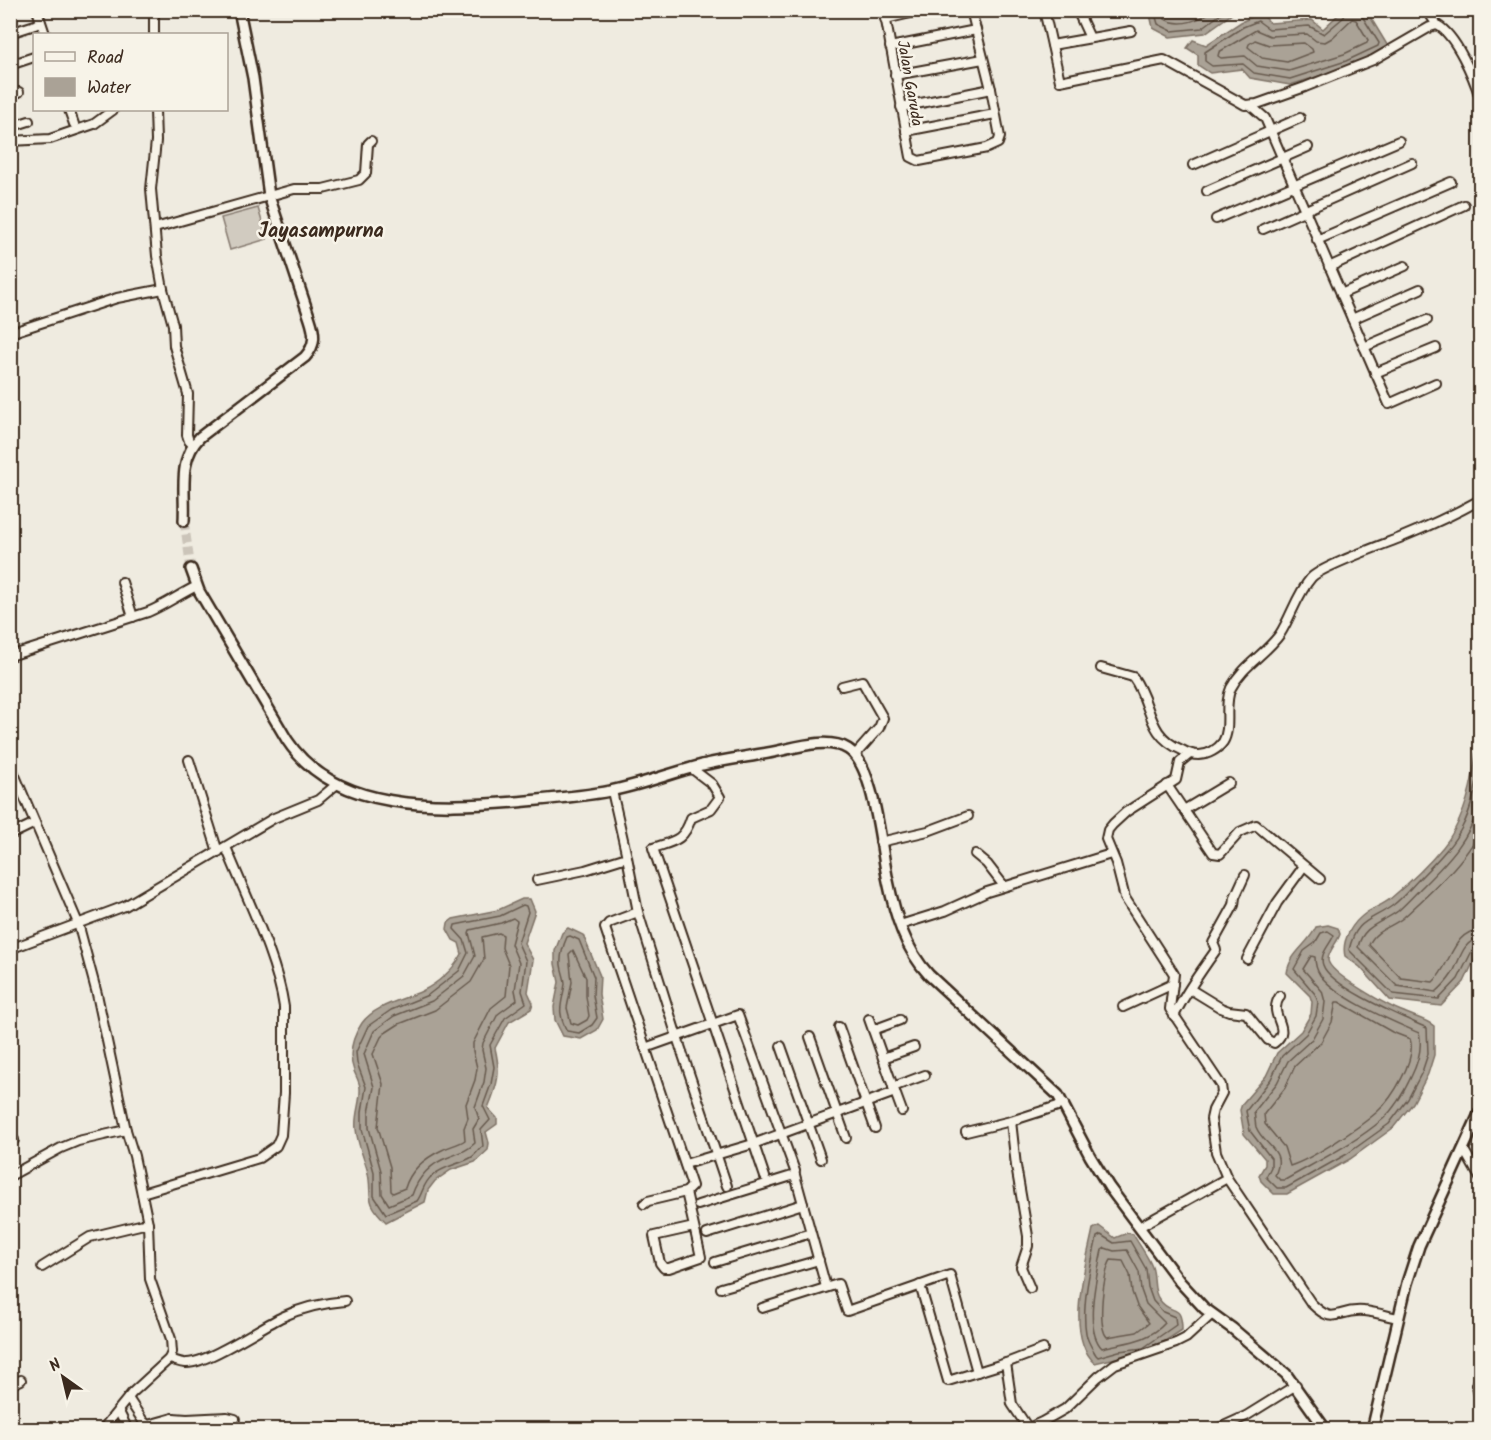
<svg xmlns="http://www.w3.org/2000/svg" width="1491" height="1440" font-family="Kalam,sans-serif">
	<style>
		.green { fill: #d1cbc0; stroke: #867a6f; stroke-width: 1.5 }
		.water { fill: #aaa296; stroke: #7e7266; stroke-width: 1.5 }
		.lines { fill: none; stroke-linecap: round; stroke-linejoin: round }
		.shore { stroke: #675a4e; stroke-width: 1.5 }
		.tertiary-tunnel { stroke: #cbc4b9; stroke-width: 9; stroke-dasharray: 9 4.5; stroke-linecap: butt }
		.minor-casing { stroke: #3b2a1e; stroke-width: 12 }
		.tertiary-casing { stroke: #3b2a1e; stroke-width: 14 }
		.minor { stroke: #f7f3e8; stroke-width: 8 }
		.tertiary { stroke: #f7f3e8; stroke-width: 9 }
		.labels { text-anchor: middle; stroke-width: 5; stroke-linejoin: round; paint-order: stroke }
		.street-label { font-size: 16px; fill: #3b2a1e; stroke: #f7f3e8 }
		.quarter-label { font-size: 20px; font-weight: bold; fill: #3b2a1e; stroke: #f7f3e8 }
	</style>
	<rect width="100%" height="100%" fill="#efebe0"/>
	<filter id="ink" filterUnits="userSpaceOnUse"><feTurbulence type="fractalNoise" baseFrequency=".0167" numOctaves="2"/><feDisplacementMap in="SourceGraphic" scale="12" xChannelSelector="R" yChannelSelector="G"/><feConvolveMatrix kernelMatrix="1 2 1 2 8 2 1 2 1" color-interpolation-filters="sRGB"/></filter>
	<g filter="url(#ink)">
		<!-- green -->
		<path class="green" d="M258,208l9,31 -37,11 -9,-32z"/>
		<!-- water -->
		<g class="water">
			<path d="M1366,10l23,38 -41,19 -58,18 -40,-7 -8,-9 -32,4 -12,-8v-10l-11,-7 6,-8 13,5 35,-23 20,-9 9,10 42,-3 11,9 17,-16 -1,-2z"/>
			<path d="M1146,11h90l-31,22 -35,4 -17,-9 -3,-14z"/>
			<path d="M1480,730v218l-16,34 -23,24 -51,-6 -30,-33 -15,-11c-4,-16 8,-34 21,-43 8,-6 17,-8 24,-14 18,-15 38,-34 53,-52 20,-25 28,-55 32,-86 2,-12 0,-20 5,-31z"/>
			<path d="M522,899h8l5,12 -11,32 9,17 -5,32 5,11 -2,6 -22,13 -14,26c6,25 3,36 -7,60l9,10v6l-11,8 3,11 -1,7 -13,12 -24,8 -16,11 -7,9 -3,12 -39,20c-24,-23 -12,-27 -19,-53 -4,-13 -10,-27 -11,-40 -2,-14 5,-27 4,-41 0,-5 -4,-12 -6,-17 -6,-16 -2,-33 8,-48 13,-18 41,-23 60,-32 15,-7 32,-22 40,-37l-3,-11 -6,-3 -6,-11 1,-6 5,-4 45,-9z"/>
			<path d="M1328,925l10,3 2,6c-2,8 -12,17 -12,26 1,14 62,47 76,52 10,5 22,7 30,14v29l-6,19 -15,29 -20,25 -43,31 -63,35h-13l-13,-13 -2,-6 6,-10v-6l-21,-25 -4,-24 2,-6 24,-28 11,-23 24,-22 10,-17 1,-12 -2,-6 -23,-23c3,-21 21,-28 29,-46z"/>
			<path d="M568,928l15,7 17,41 -1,18 4,25 -6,11 -16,9 -18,-3 -8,-16 -1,-13 5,-25 -4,-18v-13l7,-18z"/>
			<path d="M1099,1226l16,12 12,-5 6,1c6,11 15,22 19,33 4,11 0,23 7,32 12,18 23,2 23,31l-37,24 -25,3 -25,6c-31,-27 -9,-99 -2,-134z"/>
		</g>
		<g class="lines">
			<!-- shore -->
			<g class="shore">
				<path d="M1154,10l4,14 14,7 30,-3 24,-18"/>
				<path d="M1163,10l2,9c16,9 35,1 48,-9"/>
				<path d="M1346,10l-2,7 -20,17 -15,-8 -40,3 -11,-8 -15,6 -38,25v9l7,5 31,-2 11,9 36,6 56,-18 32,-15 1,-3 -17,-27 -1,-6"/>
				<path d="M1352,19l4,1 12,20 -1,3 -23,11 -55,17 -32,-5 -12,-10 -24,2 -3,-2 1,-4 37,-22 14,6 37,-2 9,7 9,1 7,-4z"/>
				<path d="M1255,40l14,5 35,-2 8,6 1,3 -26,10 -25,-4 -14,-11 1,-3z"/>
				<path d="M1480,766c-10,56 -18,70 -58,110 -10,10 -19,22 -30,30 -21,15 -36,13 -43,44l44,44 46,5 19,-20 15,-30 7,-3"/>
				<path d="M1480,805c-12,35 -30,54 -56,80 -8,8 -17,18 -26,26 -16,12 -35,14 -40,36l39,39 39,6c6,-5 12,-12 16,-18 8,-13 10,-34 28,-35"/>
				<path d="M1480,830c-12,29 -52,65 -76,87 -11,10 -29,12 -35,28l32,33 32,4c18,-16 19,-51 47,-52"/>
				<path d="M523,905l3,1 2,6 -10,31 8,18 -4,30 4,12 -21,15 -15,27 4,22 -3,17 -8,22 7,14 -9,10 2,16c-4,3 -7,8 -11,11 -13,8 -27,8 -40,19 -9,7 -9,17 -15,25l-31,13 -12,-18v-24l-12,-43v-17l4,-25 -9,-24 -1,-11 12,-26 23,-16 37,-15 31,-24 9,-18 -4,-13 -10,-11 1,-4 45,-9z"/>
				<path d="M513,918l4,3 -6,23 8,19 -4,27 2,10 -19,14 -15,29 -1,7 4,18 -2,14 -9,25 4,12 -6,10 2,14c-8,8 -16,10 -26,14 -18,6 -31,20 -37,38l-23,10 -7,-11 -1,-23 -12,-43v-15l5,-26 -10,-33 10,-23 20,-15 38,-15 32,-25 11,-20 -6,-23 1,-3 31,-7z"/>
				<path d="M1328,931l6,4c-4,10 -15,19 -11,30 7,22 82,53 104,63l1,26 -6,18 -14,27 -19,25 -42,30 -61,34h-9l-11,-11 5,-10v-9l-21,-27 -4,-20 25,-32 11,-23 24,-22 10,-18 2,-14 -3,-8 -21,-25 10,-18 11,-8 6,-10z"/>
				<path d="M499,933l4,2 -1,13 7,17 -3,31 -15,12 -18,35v8l4,17 -2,12 -9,24 2,14 -4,10 1,12c-7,5 -16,6 -23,10 -17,8 -32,21 -37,38l-12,5 -2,-2 -1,-24 -12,-40 5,-43 -10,-30 8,-17 4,-4 14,-9 36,-14 36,-28 13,-23 -2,-22z"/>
				<path d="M570,936l9,4 15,37 -1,18 4,23 -5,7 -13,8 -12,-2c-11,-20 -5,-27 -2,-47 0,-6 -3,-12 -4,-19 -1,-10 2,-19 6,-28z"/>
				<path d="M573,950l13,28v18l3,20 -2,4 -9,5 -7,-2 -4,-15 5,-26 -3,-28z"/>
				<path d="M1311,956l4,1c0,7 1,12 5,18 18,24 72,46 99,58 4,15 -1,30 -8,44 -7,15 -16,31 -28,42 -29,25 -65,42 -98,61h-5l-5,-5c12,-26 -11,-28 -19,-48 -1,-4 -1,-11 -2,-15l23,-29 11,-22 24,-22 11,-20 2,-17 -3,-11 -19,-22z"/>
				<path d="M1336,1002h3l53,30 18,7c7,20 -18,60 -33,73 -18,16 -65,47 -87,54l-6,-19 -19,-23 -1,-10 21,-26 10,-22 26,-24 11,-20z"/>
				<path d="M1101,1235l13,8 16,-2 16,28 2,18 5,14 10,11 12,5 1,8 -33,23 -24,3 -21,6 -2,-2c-4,-7 -9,-14 -10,-22 -5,-28 5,-68 11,-96z"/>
				<path d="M1105,1248l9,3 13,-1 12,22 2,18 5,14 19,19c-17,19 -40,19 -63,25 -19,-19 -5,-73 0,-98z"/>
				<path d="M1111,1260l12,1 7,14 2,17 5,14 12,17 -12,9 -30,5c-10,-10 -4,-65 4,-77z"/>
			</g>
			<!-- tertiary-tunnel -->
			<path class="tertiary-tunnel" d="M184,521l7,48"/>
			<!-- minor casing -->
			<g class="minor-casing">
				<g id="minor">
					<path d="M37,10l8,24"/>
					<path d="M154,10v24"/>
					<path d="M884,10l27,147 8,4 68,-13 11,-5 2,-6 -9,-48 -20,-79"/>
					<path d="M1044,10l16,71 104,-21 74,41 7,4 12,-1 48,-17 68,-27 57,-33 7,-2c19,10 37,53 43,73"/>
					<path d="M1077,10l13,28"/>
					<path d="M1427,10l10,15"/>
					<path d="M885,19l39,-9"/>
					<path d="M10,33l31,-10"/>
					<path d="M1052,45l79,-14"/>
					<path d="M890,47l86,-17"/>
					<path d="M10,65l24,-8"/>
					<path d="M895,75l88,-16"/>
					<path d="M10,95l9,-3"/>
					<path d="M1250,105l15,13 124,286 47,-21"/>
					<path d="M901,107l90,-18"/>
					<path d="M69,110l5,14"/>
					<path d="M155,110l1,31 -5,48 6,67 6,33 10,36 1,21 14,48 -1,41 2,6 4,4"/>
					<path d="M10,127l19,-6"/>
					<path d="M906,131l89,-17"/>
					<path d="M10,141l40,-2 44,-15 19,-14"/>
					<path d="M1193,165l107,-47"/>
					<path d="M1207,191l101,-44"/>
					<path d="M1216,219l183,-78"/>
					<path d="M155,228l139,-39h29l36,-9 7,-7 2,-29 3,-3"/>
					<path d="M1263,229l149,-66"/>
					<path d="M1317,240l134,-58"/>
					<path d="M1329,267l135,-62"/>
					<path d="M1341,294l64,-28"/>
					<path d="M1352,319l68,-30"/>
					<path d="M10,333l107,-35 46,-9"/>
					<path d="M1364,347l63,-27"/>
					<path d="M1375,373l61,-25"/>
					<path d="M122,582l11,35"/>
					<path d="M10,656l138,-44c17,-7 32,-18 49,-26"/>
					<path d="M1101,668l32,9c20,28 13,58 49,73 5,3 11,5 17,5 9,0 19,-6 24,-13 9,-15 0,-37 8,-54 11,-22 35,-34 49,-54 11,-17 17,-40 31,-56 9,-11 74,-34 91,-41 27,-11 53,-23 78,-37"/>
					<path d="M842,686l20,-5 21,37 -4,10 -24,27"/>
					<path d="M1190,754l-10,8 -4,18 -50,32 -13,12 -5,6 -2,9 10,24 9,35 49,76 -4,35 51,76 1,8 -9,17 -2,9 5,33 11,26 84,125c25,25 25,5 53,8 12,1 23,5 34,7"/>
					<path d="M189,760l29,92"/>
					<path d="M10,764l68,159 19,71 29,136 8,26 14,67 2,56 21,60 1,13 -3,7 -37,34 -30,37"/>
					<path d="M691,768l21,16 8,13 -9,12 -20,9c-7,23 -17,23 -38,30l112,329"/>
					<path d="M1167,785l46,68 7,1 20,-22 16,-7 64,54"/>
					<path d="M612,791l15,66 11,55 39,125 50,149"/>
					<path d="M1184,810l45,-27"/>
					<path d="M10,835l25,-12"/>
					<path d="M880,842l48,-11 40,-15"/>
					<path d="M975,854l12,10 17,22"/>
					<path d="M537,880l48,-10 42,-13"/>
					<path d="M638,912l-29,11 -4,5 87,258 -6,6 -38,9 -4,3"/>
					<path d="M900,925l45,-14 42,-19 124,-38"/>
					<path d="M10,949l115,-43 149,-88 44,-18 19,-16"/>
					<path d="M1247,959l30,-56 27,-37"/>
					<path d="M1190,989l31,19 8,3 17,2 22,27 6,3c20,-16 -8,-26 6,-47"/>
					<path d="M1123,1007l50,-23"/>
					<path d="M1174,1016c12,-24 27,-45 42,-66l-3,-7 21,-38 1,-8 10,-22"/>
					<path d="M869,1019l26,73"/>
					<path d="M839,1027l36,101"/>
					<path d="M873,1030l27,-10"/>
					<path d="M810,1037l36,101"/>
					<path d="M781,1046l40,113"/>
					<path d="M645,1048l93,-33 57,156"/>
					<path d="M883,1058l31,-11"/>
					<path d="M893,1087l32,-12"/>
					<path d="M1011,1121l5,45 12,70v10l-7,21 9,21"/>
					<path d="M966,1132l45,-11 53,-17"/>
					<path d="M10,1142l4,-2"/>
					<path d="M1464,1150l16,28"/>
					<path d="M685,1164l68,-20 142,-52 7,19"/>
					<path d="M10,1176l51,-28 17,-7 48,-11"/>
					<path d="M686,1192l15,65 -32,11h-5l-4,-5 -6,-27 40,-9"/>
					<path d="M142,1193l117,-35 17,-12 5,-11 3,-42v-86c-7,-50 -39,-112 -58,-160"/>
					<path d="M698,1205l97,-30 31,112"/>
					<path d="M1139,1227l88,-49"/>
					<path d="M707,1234l96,-30"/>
					<path d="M715,1262l96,-29"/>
					<path d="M42,1267l48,-30 58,-14"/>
					<path d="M920,1285l28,96 58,-18"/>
					<path d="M721,1288l98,-28"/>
					<path d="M762,1308l76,-24 9,27 103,-36 27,97"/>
					<path d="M169,1359c6,1 12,5 18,4 21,0 74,-36 95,-46 21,-10 40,-14 63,-16"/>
					<path d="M1480,1378l-3,7 3,15"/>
					<path d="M10,1385l11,-5"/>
					<path d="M128,1398l15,23 5,4 25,-7 14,1 40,-2 8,2"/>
					<path d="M118,1410l10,20"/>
					<path d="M173,1418l4,12"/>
					<path d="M1028,1428l-16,-24 -6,-41 37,-14"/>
					<path d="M326,1430l9,-2"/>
					<path d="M1024,1430l18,-8 23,-13 33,-32 17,-13 61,-21 10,-5 26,-24"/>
					<path d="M1215,1430l31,-14 50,-31"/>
				</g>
			</g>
			<!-- tertiary casing -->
			<g class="tertiary-casing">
				<g id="tertiary">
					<path d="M184,521c2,-30 -7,-60 16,-84l105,-80c11,-12 10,-23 5,-38l-41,-123 -16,-118 -14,-68"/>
					<path d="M191,569l8,22 88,149c48,73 152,68 229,62 31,-3 63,-5 94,-11 31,-6 61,-18 92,-26 22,-5 44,-8 66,-12 24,-4 58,-17 80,-4 27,16 33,102 40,132 7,34 17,68 41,94l129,120 32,61 19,31 71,95 24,26 29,21 53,45 40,56"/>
					<path d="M1372,1430l35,-147 12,-37 61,-134"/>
				</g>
			</g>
			<!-- minor -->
			<use href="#minor" class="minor"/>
			<!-- tertiary -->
			<use href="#tertiary" class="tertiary"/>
		</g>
	</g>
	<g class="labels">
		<!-- street labels -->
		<g class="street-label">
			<text transform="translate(911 83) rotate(80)" y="6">Jalan Garuda</text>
		</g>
		<!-- quarter labels -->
		<g class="quarter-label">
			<text x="321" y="237">Jayasampurna</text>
		</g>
	</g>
	<!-- margin -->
	<rect width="1491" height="1440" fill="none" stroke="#f7f3e8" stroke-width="36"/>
	<rect x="18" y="18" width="1455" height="1404" fill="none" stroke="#3b2a1e" stroke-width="2" filter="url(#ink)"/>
	<!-- legend -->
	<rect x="33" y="33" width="195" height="78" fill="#f7f3e8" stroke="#aca397" stroke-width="1.5"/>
	<rect x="45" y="52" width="30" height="9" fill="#f7f3e8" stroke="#aca397" stroke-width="1.5"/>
	<text x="87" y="63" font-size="18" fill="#3b2a1e">Road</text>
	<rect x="45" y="78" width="30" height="18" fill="#aaa296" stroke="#aca397" stroke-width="1.5"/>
	<text x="87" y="93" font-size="18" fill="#3b2a1e">Water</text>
	<!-- north arrow -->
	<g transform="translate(63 1377) rotate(326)" stroke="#f7f3e8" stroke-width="4.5" paint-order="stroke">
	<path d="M0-4.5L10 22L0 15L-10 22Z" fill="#3b2a1e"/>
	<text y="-9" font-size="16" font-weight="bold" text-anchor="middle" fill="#3b2a1e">N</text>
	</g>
</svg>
